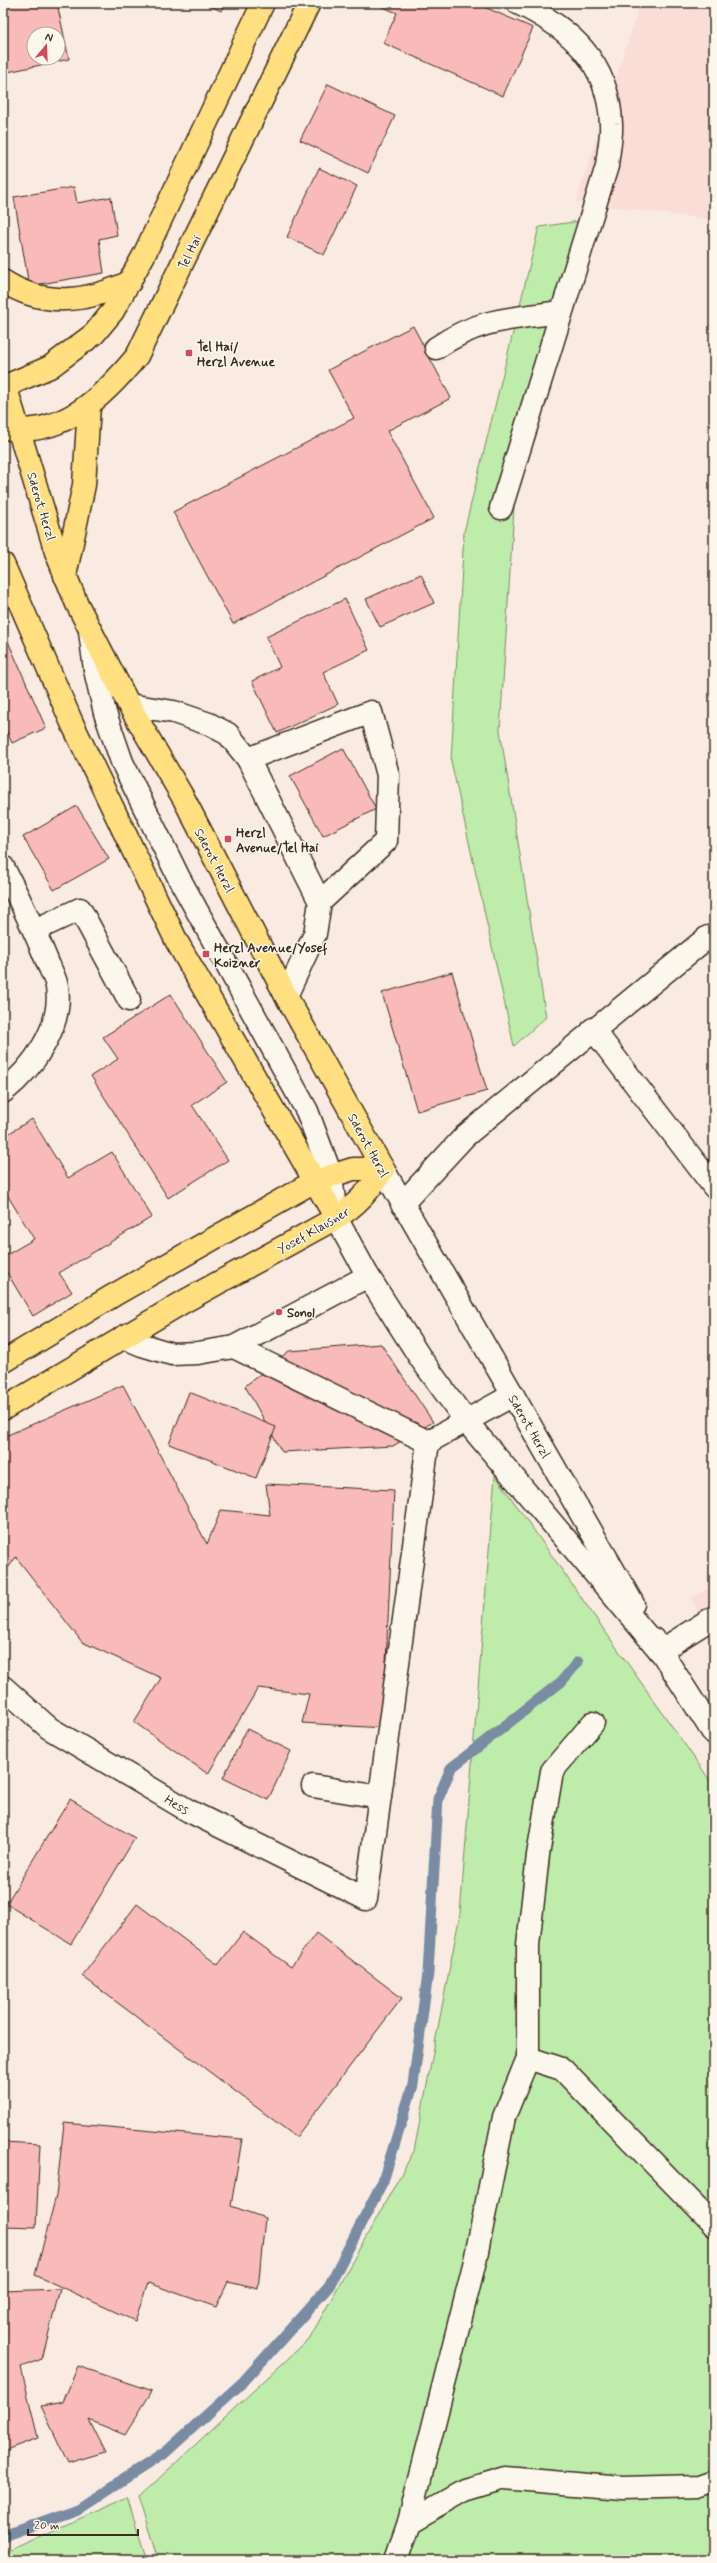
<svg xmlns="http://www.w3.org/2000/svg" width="717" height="2563" font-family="Mynerve,sans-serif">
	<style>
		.built { fill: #f9ddd6 }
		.green { fill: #bdecab; stroke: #7c8b64 }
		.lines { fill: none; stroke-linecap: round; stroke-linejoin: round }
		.stream { stroke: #798ca3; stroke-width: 11 }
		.building { fill: #f8bbb9; stroke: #3b2a1e; fill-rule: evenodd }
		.minor-casing { stroke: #3b2a1e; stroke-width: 25 }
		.major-casing { stroke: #3b2a1e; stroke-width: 25 }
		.minor { stroke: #fbf7ec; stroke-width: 22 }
		.major { stroke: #ffdf80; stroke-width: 22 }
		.poi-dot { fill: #d1495b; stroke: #fbf7ec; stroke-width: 1.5 }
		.labels { text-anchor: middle; stroke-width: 3; stroke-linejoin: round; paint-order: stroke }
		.street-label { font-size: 13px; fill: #3b2a1e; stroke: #fbf7ec }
		.poi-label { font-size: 13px; font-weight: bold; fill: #3b2a1e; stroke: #fbf7ec; text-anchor: start }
	</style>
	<rect width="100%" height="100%" fill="#faebe2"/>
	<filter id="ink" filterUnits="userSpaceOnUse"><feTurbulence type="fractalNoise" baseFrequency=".025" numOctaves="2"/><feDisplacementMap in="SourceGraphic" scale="8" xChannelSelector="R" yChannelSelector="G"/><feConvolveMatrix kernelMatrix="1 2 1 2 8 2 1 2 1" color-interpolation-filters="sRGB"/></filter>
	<g filter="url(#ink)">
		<!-- built -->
		<g class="built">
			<path d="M640,3h74v217l-138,-18z"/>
			<path d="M714,1585v49l-24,-35z"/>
		</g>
		<!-- green -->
		<g class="green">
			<path d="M587,220l-69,225 -18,285 46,287 -32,29 -63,-285 13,-229 75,-305z"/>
			<path d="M495,1475l219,311v774h-555l-20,-63 170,-158 105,-188 46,-237z"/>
			<path d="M127,2498l20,62h-144v-8z"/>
		</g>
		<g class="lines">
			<!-- stream -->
			<path class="stream" d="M3,2536l75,-27 88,-57 78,-71 85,-95 54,-105 30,-96 15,-112 10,-174 13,-31 110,-86 17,-20"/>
		</g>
		<!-- building -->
		<g class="building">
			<path d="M3,3h54l12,56 -66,14zM34,34h24v24h-24z"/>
			<path d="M204,3h21l-4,8z"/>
			<path d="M374,3h101l58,25 -30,68 -120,-53 14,-30z"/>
			<path d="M328,84l67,32 -27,57 -68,-33z"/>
			<path d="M319,168l38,18 -33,69 -37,-18z"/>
			<path d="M74,187l3,16 34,-6 6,38 -18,4 5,34 -75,13 -15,-89z"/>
			<path d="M413,326l38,72 -64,33 47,87 -201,106 -60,-112 181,-94 -26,-48z"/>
			<path d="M421,574l13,29 -54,24 -14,-28z"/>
			<path d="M345,599l24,51 -46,22 15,32 -61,29 -25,-52 28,-14 -14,-30z"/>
			<path d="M3,630l43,98 -34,15 -9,-20z"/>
			<path d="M343,748l33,61 -53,27 -33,-60z"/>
			<path d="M77,806l32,53 -55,31 -31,-53z"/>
			<path d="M452,972l35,119 -70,20 -35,-118z"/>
			<path d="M171,994l56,88 -35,23 36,55 -60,38 -77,-122 27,-17 -15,-22z"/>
			<path d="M32,1119l36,59 44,-26 40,65 -93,56 13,19 -39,24 -30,-50v-9l31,-18 -31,-51v-51z"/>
			<path d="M381,1344l52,78 -40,24 -111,6 -37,-66 44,-35z"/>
			<path d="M123,1385l84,159 14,-34 49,5 -4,-31 128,6 -11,238 -81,-5 7,-29 -51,-6 -50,86 -74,-52 27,-44 -79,-36 -66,-85 -13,18v-138z"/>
			<path d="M189,1392l87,35 -20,51 -87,-34z"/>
			<path d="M247,1729l44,22 -23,49 -45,-22z"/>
			<path d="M70,1799l65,39 -64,106 -65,-40z"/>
			<path d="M137,1904l81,61 25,-33 48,35 25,-34 86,65 -106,139 -214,-161z"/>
			<path d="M64,2123l178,16 -11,67 34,12 -7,71 -30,-7 -12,25 -68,-24 -13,38 -100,-46 21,-79z"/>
			<path d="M3,2142l37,2 -4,83 -33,-1z"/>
			<path d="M60,2289l-18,70 -21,8 17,71 -35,13v-160z"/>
			<path d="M78,2366l74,25 -27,44 -36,-15 16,32 -37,11 -27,-57 22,-4z"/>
		</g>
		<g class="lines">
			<!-- minor casing -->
			<g class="minor-casing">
				<g id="minor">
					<path d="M436,348c44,-30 74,-29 125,-36"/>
					<path d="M501,508l106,-342c1,-13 5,-29 4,-42 -2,-62 -41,-96 -93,-121"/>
					<path d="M90,631l5,39 10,43 17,49 57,116 128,233 24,64 5,43 32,58 53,83 45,62 194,230"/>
					<path d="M129,705l45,7 35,12 19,10 20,25 72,143 -5,32 -29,62"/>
					<path d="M248,759l123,-47 17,63 -2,66 -66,61"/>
					<path d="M3,867c16,31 31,62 44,94 3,8 9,18 10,26 6,40 -24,81 -54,105"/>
					<path d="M35,930l45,-21 49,91"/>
					<path d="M593,1029l121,158"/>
					<path d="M383,1169l250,435"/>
					<path d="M402,1204l63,-68 243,-199"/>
					<path d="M123,1337l19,8 30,9 26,-1 36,-6 194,95"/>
					<path d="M234,1347l134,-71"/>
					<path d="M428,1442l85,-47"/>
					<path d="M653,1639l61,95"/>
					<path d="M660,1651l54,-34"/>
					<path d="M3,1687l46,41 140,83 177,88 62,-457"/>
					<path d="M313,1786l67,11"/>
					<path d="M528,2058l34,11 152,156"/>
					<path d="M409,2522l56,-32 40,-12 117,10 78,-2 14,-5"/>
					<path d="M396,2560l13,-38 66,-261 29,-144 24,-59v-113l10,-90 14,-84 41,-48"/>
				</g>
			</g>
			<!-- major casing -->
			<g class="major-casing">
				<g id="major">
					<path d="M3,281c41,27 84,21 127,1"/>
					<path d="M5,385l51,167 21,52 52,101 55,94 102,197 97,173"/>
					<path d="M3,387l47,-20 44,-33 19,-23 31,-56 119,-252"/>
					<path d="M4,428c57,11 100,-32 133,-72l172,-353"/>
					<path d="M3,564l69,159 105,219 159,276"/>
					<path d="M65,576l19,-91 5,-79"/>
					<path d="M3,1362l111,-67 201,-114 38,-12h30"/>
					<path d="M3,1409l182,-108 151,-83c21,-13 35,-28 47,-49"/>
				</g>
			</g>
			<!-- minor -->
			<use href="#minor" class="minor"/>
			<!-- major -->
			<use href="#major" class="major"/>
		</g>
	</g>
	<!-- markers -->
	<g class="poi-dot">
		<rect x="185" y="349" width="8" height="8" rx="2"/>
		<rect x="224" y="835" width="8" height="8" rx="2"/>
		<rect x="202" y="950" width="8" height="8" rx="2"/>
		<circle cx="279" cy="1312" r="4"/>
	</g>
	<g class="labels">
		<!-- street labels -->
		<g class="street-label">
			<text transform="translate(189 252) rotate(-64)" y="5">Tel Hai</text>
			<text transform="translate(42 506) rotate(73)" y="5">Sderot Herzl</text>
			<text transform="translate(215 860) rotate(62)" y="5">Sderot Herzl</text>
			<text transform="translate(369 1145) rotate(61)" y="5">Sderot Herzl</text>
			<text transform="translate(313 1230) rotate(-30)" y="5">Yosef Klausner</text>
			<text transform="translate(530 1426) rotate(60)" y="5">Sderot Herzl</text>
			<text transform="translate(177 1804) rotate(30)" y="5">Hess</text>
		</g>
		<!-- poi labels -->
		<g class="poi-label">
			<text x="197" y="351">Tel Hai/<tspan x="197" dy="15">Herzl Avenue</tspan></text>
			<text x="236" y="837">Herzl<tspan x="236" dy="15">Avenue/Tel Hai</tspan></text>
			<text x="214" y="952">Herzl Avenue/Yosef<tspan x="214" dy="15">Koizner</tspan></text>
			<text x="287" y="1317">Sonol</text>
		</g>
	</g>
	<!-- margin -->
	<rect width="717" height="2563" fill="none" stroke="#fbf7ec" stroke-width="16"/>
	<rect x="8" y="8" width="701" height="2547" fill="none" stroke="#3b2a1e" stroke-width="1.5" filter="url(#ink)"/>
	<!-- north arrow -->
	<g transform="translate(46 46) rotate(19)"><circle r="19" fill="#fbf7ec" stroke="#aea59a"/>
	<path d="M0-3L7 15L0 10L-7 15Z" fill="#d1495b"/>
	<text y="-6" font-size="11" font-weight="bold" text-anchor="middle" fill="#3b2a1e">N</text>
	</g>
	<!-- scale -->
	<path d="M28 2529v6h110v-6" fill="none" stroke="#3b2a1e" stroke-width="2"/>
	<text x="34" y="2529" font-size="12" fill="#3b2a1e" stroke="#fbf7ec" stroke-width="3" paint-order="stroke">20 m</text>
</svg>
